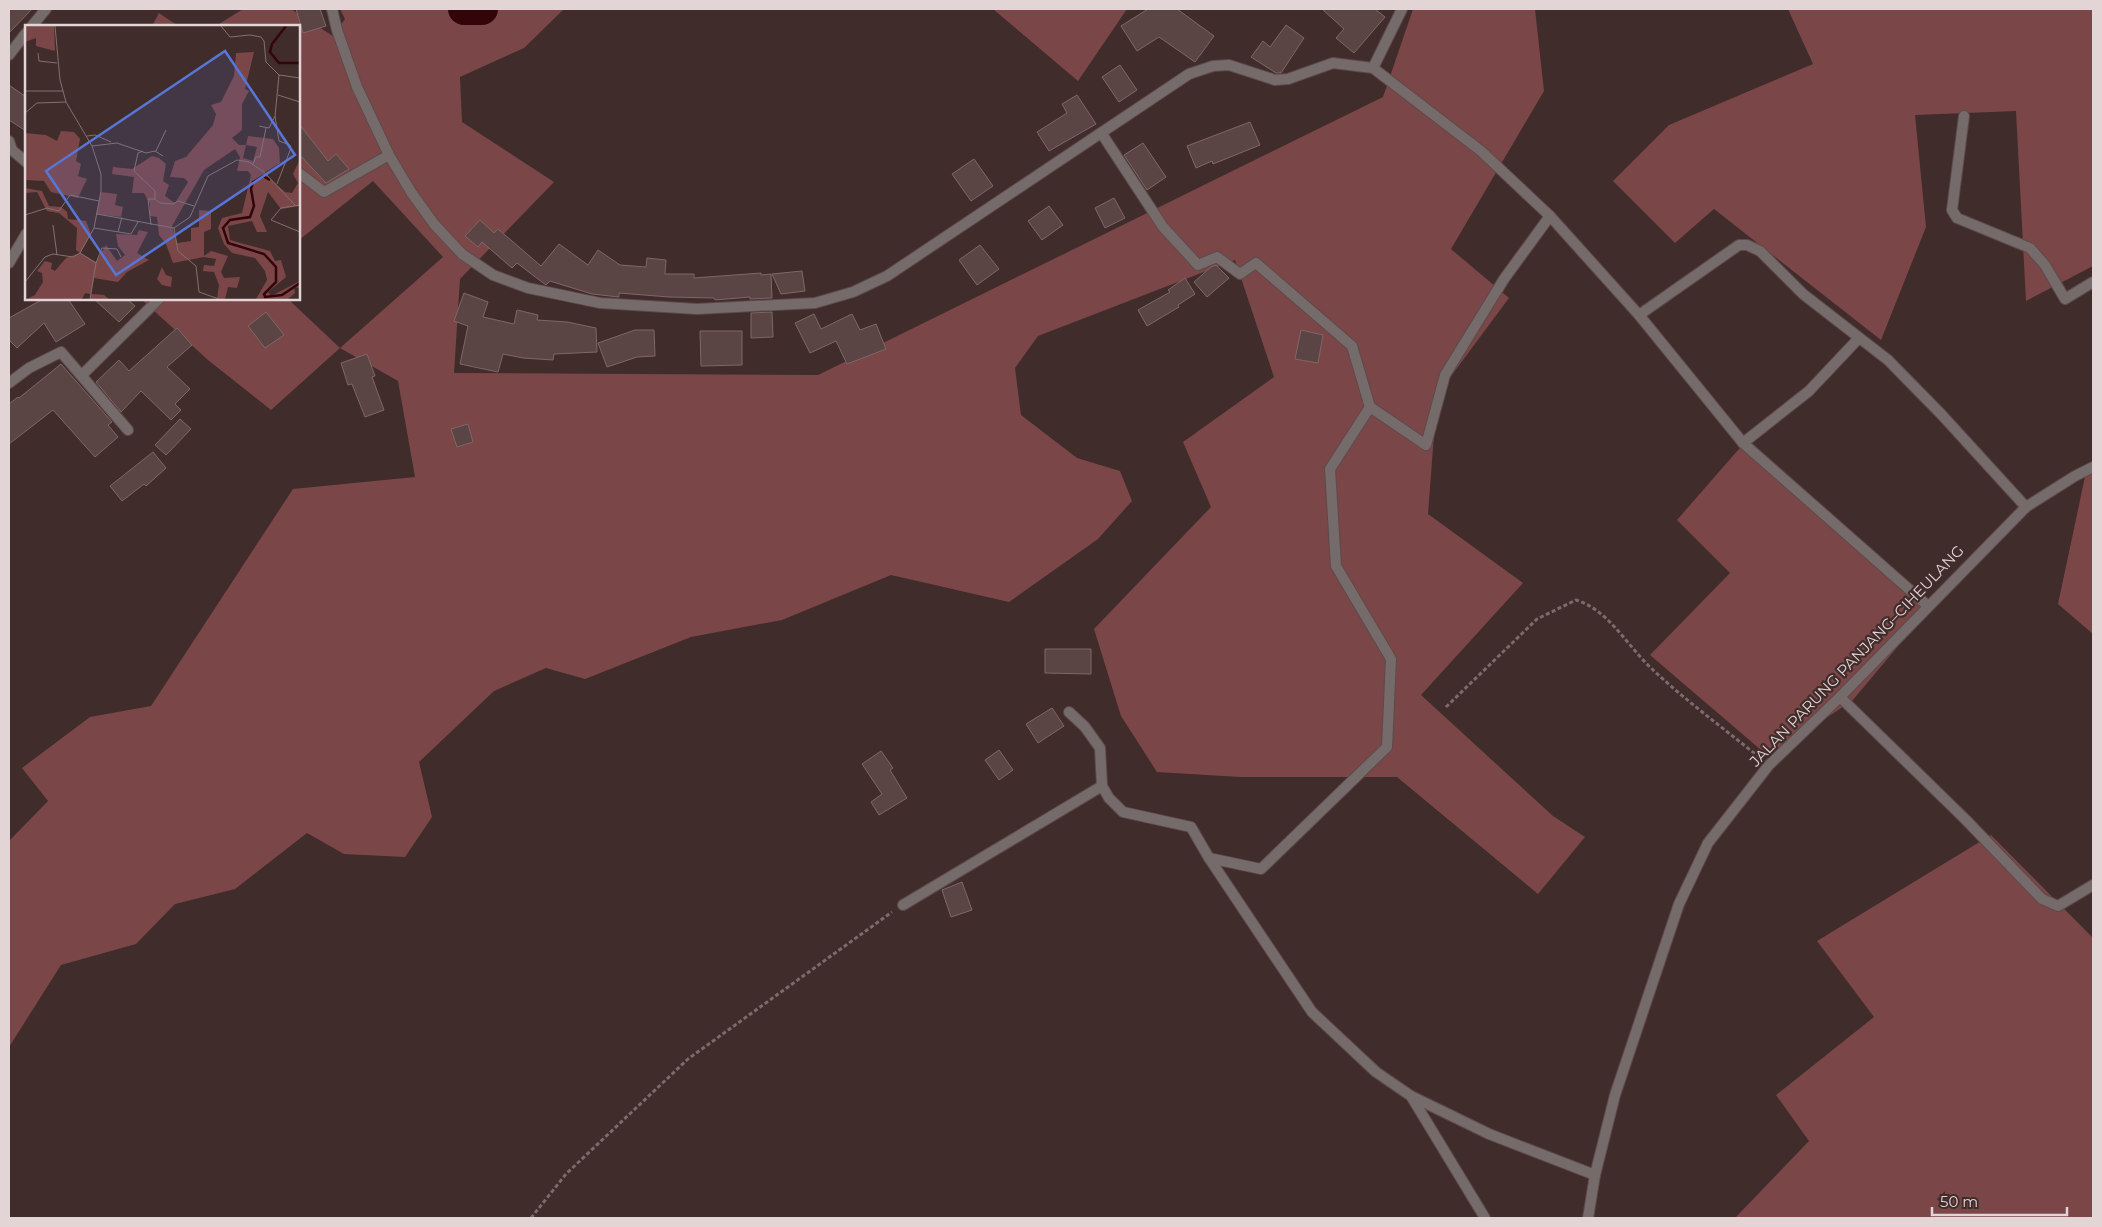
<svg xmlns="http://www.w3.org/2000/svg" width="2102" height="1227" font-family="Montserrat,sans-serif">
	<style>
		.green { fill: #7b4648 }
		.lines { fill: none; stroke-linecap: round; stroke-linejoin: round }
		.river { stroke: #33050b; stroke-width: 32 }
		.building { fill: #5a4444; stroke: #7f6767 }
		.minor-casing { stroke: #5e4a4a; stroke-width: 12 }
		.tertiary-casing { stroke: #5e4a4a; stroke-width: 12 }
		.path { stroke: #7d6a6a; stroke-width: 3; stroke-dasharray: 4 2.5; stroke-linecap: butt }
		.minor { stroke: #766b6b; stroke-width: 10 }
		.tertiary { stroke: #766b6b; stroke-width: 10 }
		.labels { text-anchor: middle; stroke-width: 4.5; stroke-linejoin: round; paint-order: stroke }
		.street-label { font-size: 15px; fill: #e3d5d5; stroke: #412c2c }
		.inset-river { fill: none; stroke: #33050b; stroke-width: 2.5 }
		.inset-road { fill: none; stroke: #827070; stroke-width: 1 }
		.view { fill: #5876d7; fill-opacity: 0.15; stroke: #5876d7; stroke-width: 2.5 }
		.inset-edge { fill: none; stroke: #e3d5d5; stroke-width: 2.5 }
	</style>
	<rect width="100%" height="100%" fill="#412c2c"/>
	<!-- green -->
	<g class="green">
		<path d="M243,9h48l42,27 12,-17 -5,-10h224l-40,39 -64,29 2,45 92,60 -94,97 -6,94 364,2 565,-278 30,-88h122l9,82 -93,158 58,49 -72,97 -9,119 95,69 -102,112 132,121 32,21 -47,57 -141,-117h-157l-83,-5 -36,-56 -27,-87 117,-122 -28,-65 91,-65 -39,-117 -197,76 -23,32 6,47 56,43 43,13 12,30 -34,38 -89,63 -118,-27 -109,45 -91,17 -106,42 -39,-11 -52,23 -75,71 13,55 -27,40 -61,-3 -37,-21 -72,56 -60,15 -39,40 -75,21 -52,82v-206l39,-40 -26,-33 68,-51 61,-11 142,-217 122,-12 -17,-96 -58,-33 -69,62 -63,-50 -67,-61h147l52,49 103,-91 -70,-76 -74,59v-214h-83z"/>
		<path d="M993,9h134l-49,72z"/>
		<path d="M1788,9h305v257l-67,35 -10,-190 -101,4 11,112 -45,113 -167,-131 -39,34 -62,-62 56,-56 144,-61z"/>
		<path d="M159,13l19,13h-26z"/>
		<path d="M1745,442l186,165 -79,94 -84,55 -118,-101 80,-82 -53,-53z"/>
		<path d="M2093,468v166l-35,-30 28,-132z"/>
		<path d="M1991,835l102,103v280h-358l74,-77 -33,-46 98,-78 -57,-76z"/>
	</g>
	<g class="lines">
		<!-- river -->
		<path class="river" d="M464,9h18"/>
	</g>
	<!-- building -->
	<g class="building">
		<path d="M9,9h23l-23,24z"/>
		<path d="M296,9h24l6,17 -23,7z"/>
		<path d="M1148,9h29l37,27 -19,26 -36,-25 -22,14 -16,-25z"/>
		<path d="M1322,9h53l10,8 -31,36 -18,-15 8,-9z"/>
		<path d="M1286,25l18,13 -23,35h-5l-25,-16 12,-16 7,6z"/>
		<path d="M1120,65l17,25 -18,12 -17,-25z"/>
		<path d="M9,85l17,12v34l-17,-11z"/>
		<path d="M1077,95l19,29 -47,27 -12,-19 30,-19 -5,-9z"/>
		<path d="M1250,122l10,23 -47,19 -1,-3 -16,7 -9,-22z"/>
		<path d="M299,124l29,37 8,-7 13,15 -23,14 -27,-29z"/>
		<path d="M1143,143l23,34 -19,13 -23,-35z"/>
		<path d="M974,159l19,27 -22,15 -19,-27z"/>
		<path d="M1114,198l11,20 -20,10 -10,-20z"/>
		<path d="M1049,206l14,19 -21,15 -14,-19z"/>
		<path d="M480,220l14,13 4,-4 43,37 18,-22 29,21 10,-15 22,15 26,2 1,-9 19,2 -1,14h29v4l67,-5v2l10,-1 1,24 -22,1v-2l-35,3 -1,-2 -45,-1 -50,-4v4l-27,-3 -42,-13 -4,4 -29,-22 -5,5 -30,-26 -4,5 -13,-11z"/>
		<path d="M980,245l19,24 -22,16 -18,-25z"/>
		<path d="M1216,265l13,13 -22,19 -13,-15 17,-15z"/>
		<path d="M802,271l3,20 -24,3 -9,-20z"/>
		<path d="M1185,278l10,16 -17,11 1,2 -32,19 -9,-16 32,-18 -2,-2z"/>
		<path d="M464,293l24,9 -5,15 31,7 3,-14 21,5 -1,5 30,2 29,6 1,24 -43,2 -1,6 -30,-2 -20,-4 -5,18 -38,-8 8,-38 -14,-5z"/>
		<path d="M43,299h25l17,25 -29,18 -12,-19 -27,25 -8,-8v-22z"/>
		<path d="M94,299h33l8,7 -16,16z"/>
		<path d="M266,312l18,23 -19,13 -17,-22z"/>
		<path d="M772,312l1,25 -22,1v-25z"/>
		<path d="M814,314l7,15 31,-15 8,16 16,-6 10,25 -39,15 -11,-23 -26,12 -15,-30z"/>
		<path d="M177,328l15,17 -25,22 23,22 -15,15 6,6 -10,10 -30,-29 -20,21 -25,-30 23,-22 10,11z"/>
		<path d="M635,330h19l1,26 -18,1 -30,10 -9,-24z"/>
		<path d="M1301,330l22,5 -5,28 -23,-4z"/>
		<path d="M700,331h42v34l-41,1z"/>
		<path d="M367,354l8,22 -3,1 12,33 -19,7 -13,-33 -4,1 -7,-22z"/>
		<path d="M61,364l51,58 -4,3 10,12 -23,20 -42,-47 -44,34v-40l9,-7 1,1z"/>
		<path d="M180,419l11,10 -25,26 -11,-10z"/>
		<path d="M468,424l5,18 -16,5 -6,-18z"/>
		<path d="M153,452l13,16 -20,18 -2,-2 -22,17 -12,-15z"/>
		<path d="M1045,649h46v25l-46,-1z"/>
		<path d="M1052,708l12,18 -26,17 -12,-19z"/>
		<path d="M999,750l14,20 -14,10 -14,-20z"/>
		<path d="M881,751l12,17 -3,2 17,28 -28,17 -8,-13 11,-8 -20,-30z"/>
		<path d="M962,882l10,28 -21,7 -9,-27z"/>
	</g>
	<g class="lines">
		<!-- minor casing -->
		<g class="minor-casing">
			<g id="minor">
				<path d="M332,9l5,21 20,57 32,68 22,37 23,32 28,30 31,21 35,13 72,15 97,6 118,-6 38,-11 34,-16 302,-202 24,-8 16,-1 46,15 13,-1 45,-16 40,5 108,83 69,65 89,99 104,128 185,163"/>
				<path d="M32,26l14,-17"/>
				<path d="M9,55l17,-22"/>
				<path d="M1373,68l29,-59"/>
				<path d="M1964,116l-12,94 5,8 73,30 15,17 20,34 28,-17"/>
				<path d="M1102,134l61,93 35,38 19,-8 23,17 16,-11 96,83 18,61"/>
				<path d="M9,141l3,9 14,12"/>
				<path d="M299,173l25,19 65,-37"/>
				<path d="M9,263l17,-29"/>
				<path d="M1639,315l100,-70h8l13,6 43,43 85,66 53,54 85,93"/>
				<path d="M82,375l77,-76"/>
				<path d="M9,383l20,-15 32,-16 67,78"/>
				<path d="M1743,443l66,-52 50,-53"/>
				<path d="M1840,697l126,123 76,79 16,7 35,-21"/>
				<path d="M1069,712l16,15 15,21 2,38 7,12 14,14 68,15 18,31 103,154 64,60 35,24 78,38 106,41"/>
				<path d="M1209,858l52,11 126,-122 4,-88 -55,-93 -6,-97 40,-62 56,38 19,-70 59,-96 46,-63"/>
				<path d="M903,905l199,-119"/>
				<path d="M1411,1096l74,122"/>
			</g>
		</g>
		<!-- tertiary casing -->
		<g class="tertiary-casing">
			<path id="tertiary" d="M1588,1218l7,-43 20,-80 64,-191 29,-61 61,-78 71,-68 186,-190 49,-31 18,-9"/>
		</g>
		<!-- path -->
		<g class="path">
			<path d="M1446,707l91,-88 39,-19c33,10 52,47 76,69 33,31 71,59 107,88"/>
			<path d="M531,1218l35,-44 122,-115 204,-147"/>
		</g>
		<!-- minor -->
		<use href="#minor" class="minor"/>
		<!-- tertiary -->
		<use href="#tertiary" class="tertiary"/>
	</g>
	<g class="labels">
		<!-- street labels -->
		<g class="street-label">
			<text transform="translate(1857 656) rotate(-46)" y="5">JALAN PARUNG PANJANG–CIHEULANG</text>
		</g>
	</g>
	<!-- overview -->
	<g transform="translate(25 25)">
		<rect width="275" height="275" fill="#412c2c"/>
		<path d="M0,1h29l1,25 -19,-5v-8l-11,4zM229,27l-9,37 4,2 -7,13v26l-10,8 7,7h7l2,-9 25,3 6,9 1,15 -16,10 21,19 7,1 6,-10 -5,-9 7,-15v47l-19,3 -13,-17 -8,24 7,16h-10l-5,-11 -24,5 2,14 40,11 5,10 6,-1 5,17 -18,15 3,4 29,-15v7l-6,-1 1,6 -7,6h-32l11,-19 -2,-9 -10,-13 -23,-5 -8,-9 -6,-16 4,-10 20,-5 9,-38 -3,-4h-11l3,-14 -5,-8 -31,21 -32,56 5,17 14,-2v-13l8,-1v-17l12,1v18l-7,3v24l7,-5 17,5 -7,16 3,6 16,-1 -3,11 -9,-1 -3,12h-8l2,-14 -5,-13 -11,-1 1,-6 10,1 2,-7 -12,-2 -31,6 -7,-19 -7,-9 -2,-18 -7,-1v-12l-6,-11h-12l2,-16 -22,-3 1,-7 19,2 20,-13 7,2 7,6 -3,17 6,4 -4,11 10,7 13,-21 -4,-4 -14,-1 5,-16 11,-4 27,-32 3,-11 -5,-9 10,-3 13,-26 2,-23zM221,120l11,2 -4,14 -10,-3zM36,106l13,1 6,7 -4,22 5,3 -3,12 9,3 -9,19 -27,-6 -7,-11 -19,-1v-47l21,2 11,6zM0,163l17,3 7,15 12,1 6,5 1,7 18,2 5,13 -11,19 16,9 10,-17 11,16 8,-6 -7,-9 -2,-12 21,1 2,-5 9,2 -11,21 12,7 -22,12 -9,10 -24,-4 -3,16 13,1 5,4h-19l1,-5 -6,-1 -3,6h-55l8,-4 8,-13 -1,-9 -5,-2 8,-10 7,2 -1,6 4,2 11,-13 14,-5 -4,-3 1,-22 -18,-15 -12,-2 -10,-19 -12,1zM76,167l16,2 -2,11 8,2 -2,10 -25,-3zM137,242l4,8 6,2 -1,10 -9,-2 -5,-6z" fill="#7b4648" fill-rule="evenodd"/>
		<path class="inset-river" d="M261,1l-14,18 -2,8 9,11h21M245,155l-7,-4 -10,6 -2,7 3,17 -4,11 -20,3 -7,8 5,15 36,11 12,13v15l-12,12 1,3 17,-2 18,-12"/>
		<path class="inset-road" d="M196,1l9,11 20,-2 11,2 3,4 2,21 13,13 -4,41 -6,12 -10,-2M13,28l1,8 18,2M254,50l21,3M0,66h38M253,70l22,7M0,88l12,-10 29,-1M250,91l4,25 11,4 1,3 -14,36M62,111l8,-1 16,7M67,121l25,-3 29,10 9,-2 8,5M118,126l-5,2 -4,18 21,20v8h-7l3,26M131,126l10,-21M228,139l3,-7h4l6,-29M130,174l5,4 13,1 5,-3 16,5M275,180l-19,3 -10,12 29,12M72,189l77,14 16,-11 18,-41 29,-16 12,2 15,10 31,33M0,190l22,-7 12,3 11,-16 29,6M28,200l4,30M69,203l37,6 7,-12M149,203l4,23 18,15 3,26 20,7M93,207l4,-15M55,228l16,10M0,257l20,-25 8,-3 20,3 7,-4 14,-25 7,-37v-17l-9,-28 -26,-44 -6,-22 -5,-54M65,274l6,-36 6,-15 15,1 4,8"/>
		<path class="view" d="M200,26l70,104 -179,120 -70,-104z"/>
		<rect width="275" height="275" class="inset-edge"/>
	</g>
	<!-- border -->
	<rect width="2102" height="1227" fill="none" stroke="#e3d5d5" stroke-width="20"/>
	<!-- scale -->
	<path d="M1932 1207v8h135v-8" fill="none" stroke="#e3d5d5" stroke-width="2.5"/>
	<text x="1940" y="1207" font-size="15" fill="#e3d5d5" stroke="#412c2c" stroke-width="4" paint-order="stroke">50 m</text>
</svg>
